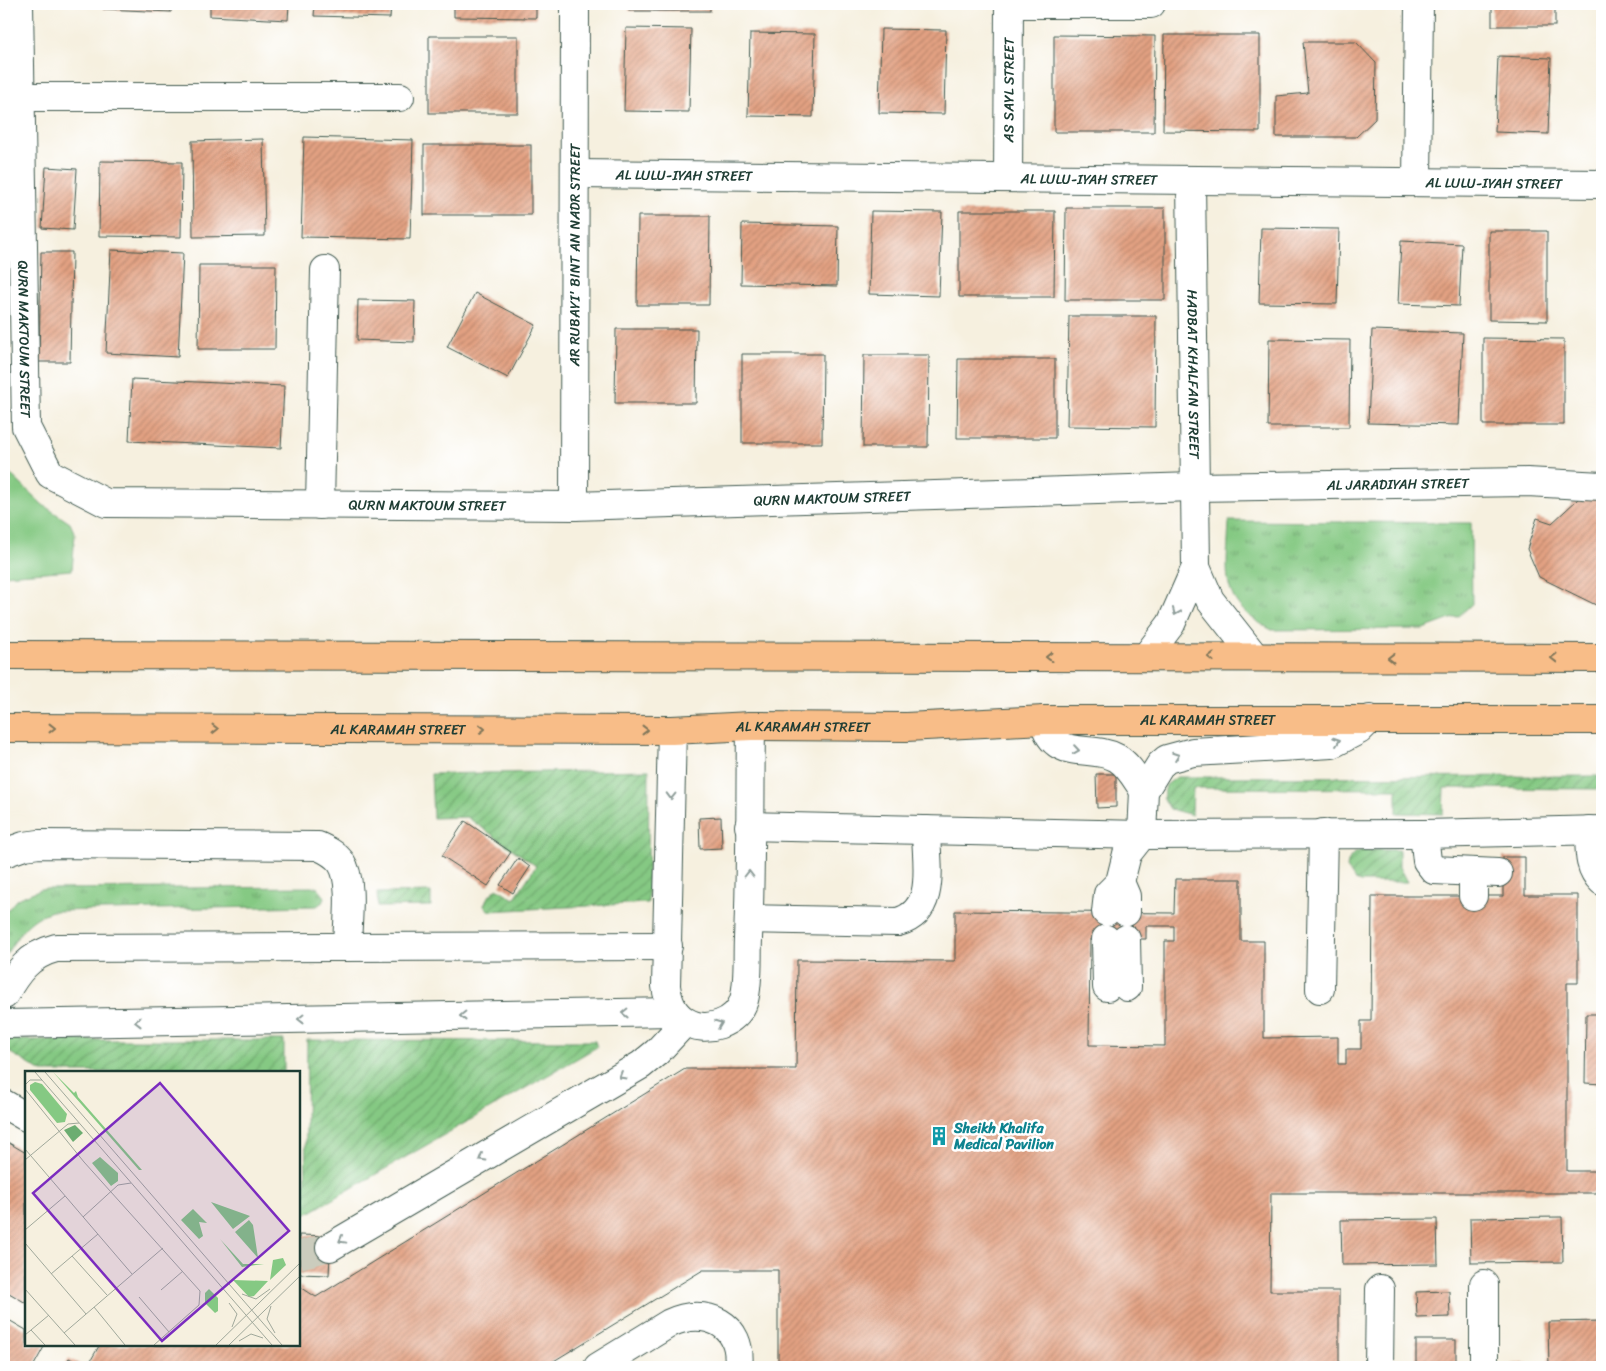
<svg xmlns="http://www.w3.org/2000/svg" width="1606" height="1371" font-family="Sriracha,sans-serif">
	<style>
		.grass { fill: url(#grass-tufts); stroke: #52835c }
		.park { fill: #85c983; stroke: #52835c }
		.garden { fill: url(#garden-furrows); stroke: #52835c }
		.building { fill: url(#building-hatch); fill-rule: evenodd }
		.lines { fill: none; stroke-linecap: round; stroke-linejoin: round }
		.minor-tunnel { stroke: #cbccbd; stroke-width: 28; stroke-dasharray: 28 14; stroke-linecap: butt }
		.minor-casing { stroke: #3f584e; stroke-width: 30 }
		.major-casing { stroke: #3f584e; stroke-width: 30 }
		.minor { stroke: #fff; stroke-width: 28 }
		.major { stroke: #f8bd88; stroke-width: 28 }
		.oneway { stroke: #8f9e9a }
		.oneway2 { stroke: #81775a }
		.labels { text-anchor: middle; stroke-width: 5; stroke-linejoin: round; paint-order: stroke }
		.street-label { font-size: 14px; fill: #1f3d34; stroke: #fff }
		.culture-label { font-size: 14px; font-weight: bold; fill: #0d838f; stroke: #fff; text-anchor: start }
		.inset-road { fill: none; stroke: #a0a89b; stroke-width: 1 }
		.view { fill: #7b2cbf; fill-opacity: 0.15; stroke: #7b2cbf; stroke-width: 2.5 }
		.inset-edge { fill: none; stroke: #1f3d34; stroke-width: 2.5 }
	</style>
	<defs>
		<pattern id="grass-tufts" width="24" height="20" patternUnits="userSpaceOnUse" patternTransform="scale(1.25)"><rect width="24" height="20" fill="#85c983"/><path d="M3 7l-1-3M5 7V3M7 7l1-3M15 17l-1-3M17 17v-4M19 17l1-3" fill="none" stroke="#6ca46c"/></pattern>
		<pattern id="garden-furrows" width="10" height="10" patternUnits="userSpaceOnUse" patternTransform="scale(1.25)"><rect width="10" height="10" fill="#85c983"/><path d="M-1 1l2-2M0 10L10 0M9 11l2-2" fill="none" stroke="#6ca46c"/></pattern>
		<pattern id="building-hatch" width="6" height="6" patternUnits="userSpaceOnUse" patternTransform="scale(1.25)"><rect width="6" height="6" fill="#e3a182"/><path d="M-1 1l2-2M0 6l6-6M5 7l2-2" fill="none" stroke="#b7846b"/></pattern>
	</defs>
	<rect width="100%" height="100%" fill="#fff"/>
	<filter id="ink" filterUnits="userSpaceOnUse"><feTurbulence type="fractalNoise" baseFrequency=".02" numOctaves="2"/><feDisplacementMap in="SourceGraphic" scale="10" xChannelSelector="R" yChannelSelector="G"/><feConvolveMatrix kernelMatrix="1 2 1 2 8 2 1 2 1" color-interpolation-filters="sRGB"/></filter>
	<filter id="wash" filterUnits="userSpaceOnUse"><feTurbulence type="fractalNoise" baseFrequency=".0096" numOctaves="4" result="noise"/><feDisplacementMap in="SourceGraphic" scale="20" xChannelSelector="R" yChannelSelector="G"/><feGaussianBlur stdDeviation="1.12" result="paint"/><feColorMatrix in="noise" values="0 0 0 0 0 0 0 0 0 0 0 0 0 0 0 0 0 1.4 0 .05"/><feComposite in="paint" operator="in"/></filter>
	<g filter="url(#wash)">
		<rect width="100%" height="100%" fill="#f6f0df"/>
		<!-- grass -->
		<g class="grass">
			<path d="M1229,521l242,2 1,81 -13,12 -36,13 -151,1c-55,-28 -45,-55 -43,-109z"/>
			<path d="M317,887l8,10 -1,4 -7,5 -265,5c-25,8 -35,26 -48,47v-44l13,-15 24,-10z"/>
		</g>
		<!-- park -->
		<path class="park" d="M7,471l36,34 27,18 5,11 -3,36 -68,5v-103z"/>
		<!-- garden -->
		<g class="garden">
			<path d="M649,770l-1,133 -159,8 -5,-6 3,-7 10,-10 17,11 22,-33 -69,-49 -34,1 -2,-44z"/>
			<path d="M1602,776v13l-158,-1 -1,26 -46,-1v-24l-204,-1 -1,27 -22,-6 -7,-11 3,-13 11,-8h6z"/>
			<path d="M1364,850h35v17l8,15h-46l-6,-2 -8,-12c1,-11 6,-16 17,-18z"/>
			<path d="M431,892v14l-53,1 -1,-14z"/>
			<path d="M4,1040h280v32h-242l-38,-23z"/>
			<path d="M307,1040l288,1 2,6 -292,168z"/>
		</g>
		<g id="blocks">
			<!-- building -->
			<g class="building">
				<path d="M103,4h68v8l-68,-3z"/>
				<path d="M210,4h79l-1,16 -78,-4z"/>
				<path d="M315,4h76l-1,14 -76,-2z"/>
				<path d="M454,4h82v14l-82,-1z"/>
				<rect x="629" y="4" width="81" height="7"/>
				<rect x="874" y="4" width="68" height="2"/>
				<rect x="1492" y="4" width="63" height="22"/>
				<path d="M626,28l65,1 -2,83 -65,-1z"/>
				<path d="M881,29l65,1 -2,84 -65,-1z"/>
				<path d="M750,33l65,1 -2,83 -65,-1z"/>
				<path d="M1054,35l101,1 -1,96h-100z"/>
				<path d="M1164,35h96v97l-97,-1z"/>
				<rect x="429" y="36" width="89" height="77"/>
				<path d="M1303,42h53l20,21 -1,56 -19,18h-80v-41l32,-3z"/>
				<path d="M1498,56l53,2 -3,76 -53,-2z"/>
				<path d="M304,137l109,3 -3,99 -109,-2z"/>
				<path d="M263,139l2,97 -72,1 -1,-96z"/>
				<rect x="424" y="145" width="107" height="70"/>
				<path d="M100,161l82,1 -1,75 -82,-1z"/>
				<path d="M46,167l31,2 -4,61 -31,-2z"/>
				<path d="M1066,208h99v92h-100z"/>
				<path d="M871,211l71,1 -3,84 -70,-2z"/>
				<path d="M959,211h96l-1,86h-95z"/>
				<path d="M638,216h72l-1,89h-72z"/>
				<path d="M742,224l96,2 -1,60 -96,-2z"/>
				<path d="M1261,228l78,1 -2,75 -78,-1z"/>
				<path d="M1489,231h58v90l-58,-1z"/>
				<path d="M1401,241l61,3 -3,62 -61,-2z"/>
				<path d="M111,250l72,3 -5,104 -72,-4z"/>
				<path d="M41,252h31l-2,110h-31z"/>
				<path d="M199,265h77l-1,84h-77z"/>
				<path d="M475,293l61,32 -28,53 -61,-31z"/>
				<path d="M358,300l57,1 -1,41 -57,-2z"/>
				<path d="M1069,316h87l-1,111 -88,-1z"/>
				<path d="M616,329h81l-1,74h-81z"/>
				<path d="M1372,330l91,3 -4,92 -91,-2z"/>
				<path d="M1483,338l81,1v86h-81z"/>
				<path d="M1269,339l81,1 -1,87h-81z"/>
				<path d="M742,354h81l-1,89h-80z"/>
				<path d="M864,355h65l-1,92h-65z"/>
				<path d="M958,359h97v79h-98z"/>
				<path d="M132,379l152,7 -3,62 -152,-7z"/>
				<path d="M1590,488l12,8v112l-63,-31 -12,-28 10,-31 15,5z"/>
				<path d="M1096,774h20v33l-19,1z"/>
				<path d="M721,817l1,31 -22,1 -1,-31z"/>
				<path d="M465,821l46,31 -23,34 -46,-30z"/>
				<path d="M1503,857h22v38h53v88h-11v188h30v22h-326l-1,98h69v74h-60v2h-501v-97h-75l-159,97h-457l12,-21 -2,-1h202v-59l17,11 369,-228h111l1,-109 158,1v-50l219,2 1,-34h66v62h23v97l74,-1v27h8v-15h15v-28h10l1,-125h131zM1146,926h28v15h-9v105l-76,-1 1,-106h56z"/>
				<path d="M518,858l12,9 -17,26 -13,-8z"/>
				<path d="M1586,1014h16v70l-17,-1z"/>
				<path d="M4,1140l22,13v150l-22,-13z"/>
				<path d="M1562,1217l1,45 -92,1 -1,-45z"/>
				<path d="M1437,1219l1,45 -96,1 -1,-45z"/>
				<path d="M299,1235l32,1 -2,39 -30,-1z"/>
				<path d="M1449,1291l1,26 -33,1 -1,-26z"/>
				<path d="M7,1319l19,11v15h19l-12,22h-29v-41z"/>
				<path d="M1602,1321v46h-53l-1,-45z"/>
				<rect x="1416" y="1340" width="40" height="27"/>
				<path d="M69,1358l15,9h-21z"/>
				<path d="M1528,1363v4h-17v-3z"/>
			</g>
		</g>
	</g>
	<g filter="url(#ink)">
		<use href="#blocks" fill-opacity="0" stroke="#3f584e" stroke-width="1"/>
		<g class="lines">
			<!-- minor-tunnel -->
			<path class="minor-tunnel" d="M299,1255l31,-8"/>
			<!-- minor casing -->
			<g class="minor-casing">
				<g id="minor">
					<path id="s1" d="M19,4l7,423 24,47 56,29 468,3 620,-19 333,-5 75,4"/>
					<path d="M1009,4h142"/>
					<path d="M22,97h378"/>
					<path id="s2" d="M575,174l1027,10"/>
					<path id="s3" d="M1008,178l1,-174"/>
					<path id="s4" d="M1191,180l5,387 14,33 45,57"/>
					<path d="M1417,182l2,-178"/>
					<path d="M320,505l5,-235"/>
					<path id="s5" d="M574,506l1,-502"/>
					<path d="M1146,657l25,-33 25,-57"/>
					<path d="M1044,720c9,43 45,23 73,38 12,7 19,21 27,33"/>
					<path d="M672,730l-6,256c2,14 6,27 19,35 20,13 52,3 59,-21 5,-19 3,-42 4,-61 3,-71 2,-142 3,-213"/>
					<path d="M749,826l393,9 282,-1 178,-4"/>
					<path d="M1589,830c1,19 -2,37 13,51"/>
					<path d="M1424,834l3,27 7,9 64,3"/>
					<path d="M4,853l20,-7 15,-2 279,2c9,4 17,8 23,16 13,19 6,62 6,85"/>
					<path d="M1120,882l6,14v16"/>
					<path d="M1473,896v-23"/>
					<path d="M1106,912l2,-18 12,-12 7,-28 15,-19 2,-44 16,-26 7,-6 26,-7 139,-8 27,-14 11,-11"/>
					<path d="M749,919l149,3c40,-11 28,-59 28,-92"/>
					<path d="M1106,939l1,48"/>
					<path d="M1126,939l1,48"/>
					<path d="M1320,989l3,-156"/>
					<path d="M4,995c13,-23 25,-40 52,-47l612,-2"/>
					<path d="M4,1024l670,-12"/>
					<path d="M4,1104l22,13"/>
					<path d="M330,1247l311,-182 16,-13 28,-30"/>
					<path d="M598,1367l72,-44c35,-17 74,1 68,44"/>
					<path d="M1379,1367l1,-78"/>
					<path d="M1484,1367v-83"/>
				</g>
			</g>
			<!-- major casing -->
			<g class="major-casing">
				<g id="major">
					<path d="M4,655l1598,3"/>
					<path id="s6" d="M4,728l668,2 79,-4 155,1 138,-7h558"/>
				</g>
			</g>
			<!-- minor -->
			<use href="#minor" class="minor"/>
			<!-- major -->
			<use href="#major" class="major"/>
		</g>
		<!-- one-way arrows -->
		<defs><path id="oneway-chevron" d="M-2-3.5L2.5 0L-2 3.5" fill="none" stroke-width="1.6" stroke-linecap="round" stroke-linejoin="round" transform="scale(1.25)"/></defs>
		<g class="oneway">
			<use href="#oneway-chevron" transform="translate(1176 612) rotate(113)"/>
			<use href="#oneway-chevron" transform="translate(1337 741) rotate(-19)"/>
			<use href="#oneway-chevron" transform="translate(1076 750) rotate(8)"/>
			<use href="#oneway-chevron" transform="translate(1176 756) rotate(-20)"/>
			<use href="#oneway-chevron" transform="translate(671 796) rotate(91)"/>
			<use href="#oneway-chevron" transform="translate(749 874) rotate(-90)"/>
			<use href="#oneway-chevron" transform="translate(625 1013) rotate(179)"/>
			<use href="#oneway-chevron" transform="translate(463 1016) rotate(179)"/>
			<use href="#oneway-chevron" transform="translate(301 1019) rotate(179)"/>
			<use href="#oneway-chevron" transform="translate(138 1022) rotate(179)"/>
			<use href="#oneway-chevron" transform="translate(719 1024) rotate(-21)"/>
			<use href="#oneway-chevron" transform="translate(622 1076) rotate(149)"/>
			<use href="#oneway-chevron" transform="translate(482 1158) rotate(150)"/>
			<use href="#oneway-chevron" transform="translate(342 1240) rotate(151)"/>
		</g>
		<g class="oneway2">
			<use href="#oneway-chevron" transform="translate(1049 657) rotate(-180)"/>
			<use href="#oneway-chevron" transform="translate(1211 657) rotate(-180)"/>
			<use href="#oneway-chevron" transform="translate(1391 658) rotate(-180)"/>
			<use href="#oneway-chevron" transform="translate(1554 658) rotate(-180)"/>
			<use href="#oneway-chevron" transform="translate(52 728)"/>
			<use href="#oneway-chevron" transform="translate(215 729)"/>
			<use href="#oneway-chevron" transform="translate(482 729)"/>
			<use href="#oneway-chevron" transform="translate(645 730)"/>
		</g>
	</g>
	<!-- icons -->
	<defs>
		<g id="building-bare" transform="scale(1.5)"><path d="M-4-6H4V6H1V3H-1V6H-4ZM-2.5-4.3h1.7v1.8h-1.7ZM.8-4.3h1.7v1.8H.8ZM-2.5-1h1.7V.8h-1.7ZM.8-1h1.7V.8H.8Z" fill="#0f9aa8" stroke="#fff" stroke-width="2.5" paint-order="stroke"/></g>
	</defs>
	<g fill-rule="evenodd">
		<use href="#building-bare" x="939" y="1136"/>
	</g>
	<g class="labels">
		<!-- street labels -->
		<g class="street-label">
			<text dy="5" stroke="none"><textPath href="#s3" startOffset="88">AS SAYL STREET</textPath></text>
			<text dy="5" stroke="none"><textPath href="#s2" startOffset="109">AL LULU-IYAH STREET</textPath></text>
			<text dy="5" stroke="none"><textPath href="#s2" startOffset="514">AL LULU-IYAH STREET</textPath></text>
			<text dy="5" stroke="none"><textPath href="#s2" startOffset="919">AL LULU-IYAH STREET</textPath></text>
			<text dy="5" stroke="none"><textPath href="#s5" startOffset="251">AR RUBAYI' BINT AN NADR STREET</textPath></text>
			<text dy="5" stroke="none"><textPath href="#s1" startOffset="335">QURN MAKTOUM STREET</textPath></text>
			<text dy="5" stroke="none"><textPath href="#s4" startOffset="194">HADBAT KHALFAN STREET</textPath></text>
			<text dy="5" stroke="none"><textPath href="#s1" startOffset="1831">AL JARADIYAH STREET</textPath></text>
			<text dy="5" stroke="none"><textPath href="#s1" startOffset="1265">QURN MAKTOUM STREET</textPath></text>
			<text dy="5" stroke="none"><textPath href="#s1" startOffset="860">QURN MAKTOUM STREET</textPath></text>
			<text dy="5" stroke="none"><textPath href="#s6" startOffset="1204">AL KARAMAH STREET</textPath></text>
			<text dy="5" stroke="none"><textPath href="#s6" startOffset="799">AL KARAMAH STREET</textPath></text>
			<text dy="5" stroke="none"><textPath href="#s6" startOffset="394">AL KARAMAH STREET</textPath></text>
		</g>
		<!-- culture labels -->
		<g class="culture-label">
			<text x="954" y="1133">Sheikh Khalifa<tspan x="954" dy="16">Medical Pavilion</tspan></text>
		</g>
	</g>
	<!-- overview -->
	<g transform="translate(25 1071)">
		<rect width="275" height="275" fill="#f6f0df"/>
		<path d="M10,11l7,2 25,30 -2,8 -8,1 -27,-33v-5zM75,86l18,16v8l-7,5 -19,-23zM195,168l23,25h21l-22,3z" fill="#85c983"/>
		<path d="M50,54l8,8 -10,9 -9,-12z" fill="#6cad71"/>
		<path d="M184,218l9,9v13l-3,2 -10,-10v-10z" fill="#85c983"/>
		<path d="M28,1l21,21 2,-2 2,6 64,73h-3zM186,131l39,14 -17,13zM168,138l14,14 -8,-1 4,14 -4,3 -18,-19zM224,149l4,5 5,33 -23,-26zM258,187l3,7 -16,15 3,-20zM208,209l35,1 -14,15 -5,1z" fill="#85c983"/>
		<path class="inset-road" d="M10,1l237,273M20,1l237,273M0,14l5,-5h12M0,18l59,73 116,129 -1,14 -45,40M0,78l107,125M0,89l43,-36 11,-1M23,139l33,38M58,146l35,-32 13,-2M0,159l40,-34M0,172l61,71M47,185l35,39M26,203l47,-40M0,218l50,56M136,219l22,-19M217,223l14,5 14,-10M114,226l30,35M204,232l8,11 -5,13M246,235l-4,13 8,14M69,236l31,38M6,259l14,15M39,262l99,-85M0,264l24,-20M214,270l12,-7 12,4M191,274l84,-82M204,274l71,-69"/>
		<path class="view" d="M135,12l129,148 -127,110 -129,-148z"/>
		<rect width="275" height="275" class="inset-edge"/>
	</g>
	<!-- margin -->
	<rect width="1606" height="1371" fill="none" stroke="#fff" stroke-width="20"/>
</svg>
